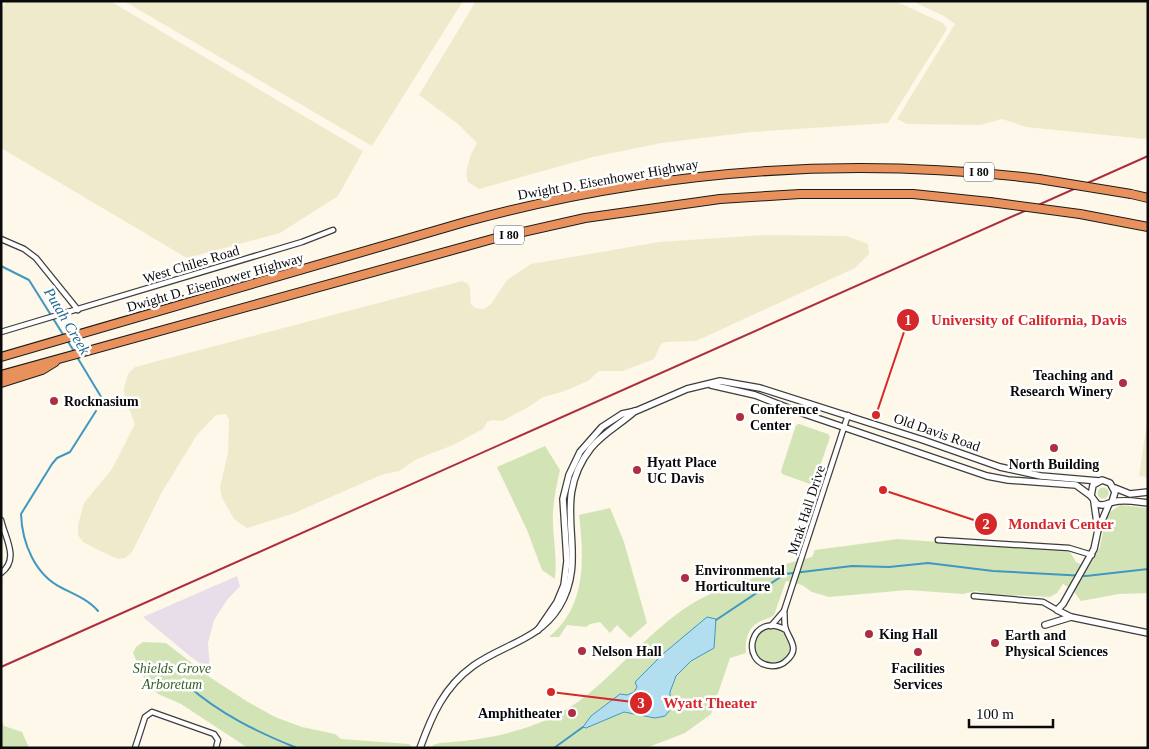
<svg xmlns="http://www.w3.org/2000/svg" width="1149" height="749" font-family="'Times New Roman',serif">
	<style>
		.industrial { fill: #e7dee9 }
		.farmland { fill: #f0eacc }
		.green { fill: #d2e4b6 }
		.water { fill: #b2def0; stroke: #4098c1 }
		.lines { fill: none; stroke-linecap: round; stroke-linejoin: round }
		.stream { stroke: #4098c1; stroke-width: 2 }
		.minor-casing { stroke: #3d3d3d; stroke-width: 7 }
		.tertiary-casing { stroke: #3d3d3d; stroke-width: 8 }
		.motorway-casing { stroke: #1b1b1b; stroke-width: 10 }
		.minor { stroke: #fff; stroke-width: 4.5 }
		.tertiary { stroke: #fff; stroke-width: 5.5 }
		.motorway { stroke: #e8915c; stroke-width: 8 }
		.rail { stroke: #ad2f3f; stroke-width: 2 }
		.motorway-bridge-casing { stroke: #1b1b1b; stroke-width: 10; stroke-linecap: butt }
		.motorway-bridge { stroke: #e8915c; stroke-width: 8 }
		.poi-dot { fill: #ad2f3f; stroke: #fff; stroke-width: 2 }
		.labels { text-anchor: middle; stroke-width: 5; stroke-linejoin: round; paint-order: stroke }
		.shield { fill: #fff; stroke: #545454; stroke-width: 1 }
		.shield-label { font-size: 12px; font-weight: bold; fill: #0a0a0a }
		.street-label { font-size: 14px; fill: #0a0a0a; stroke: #fff }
		.poi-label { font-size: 14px; font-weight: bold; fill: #0a0a0a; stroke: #fff; text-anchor: start }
		.park-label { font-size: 14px; font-style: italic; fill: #325b21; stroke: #fff }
		.water-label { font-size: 15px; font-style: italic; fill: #1f6890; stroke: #fff }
		.leader { fill: none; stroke: #d62828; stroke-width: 2 }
		.callout-dot { fill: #d62828; stroke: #fff; stroke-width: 2 }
		.mark-label { font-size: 15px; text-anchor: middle; font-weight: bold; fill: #fff }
		.callout-label { font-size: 15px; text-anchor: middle; font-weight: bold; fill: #d62828; stroke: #fff; stroke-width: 5; stroke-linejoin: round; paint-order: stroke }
	</style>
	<rect width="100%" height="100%" fill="#fdf8e9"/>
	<!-- industrial -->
	<path class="industrial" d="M237,576l3,10 -13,14 -13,20 -6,23 2,27 -19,-13 -48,-40z"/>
	<!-- farmland -->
	<g class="farmland">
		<path d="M7,1h103l253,150 -25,45 -58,37 -93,25 -186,-110v-138z"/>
		<path d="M124,1h339l-91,145z"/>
		<path d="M476,1h419l48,22 4,6 -59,94 -136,9 -91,11 -68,14 -114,32 -11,-7 -2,-9 5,-19 6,-11 -19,-19 -39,-29z"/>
		<path d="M912,1h236v133l-3,5 -119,-12 -24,-8 -22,6 -73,-1 -10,-5 58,-95 -11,-8z"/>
		<path d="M765,235l81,1 22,8 1,10 -14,14 -159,73 -30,1 -5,2 -7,15 -31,12h-24l-11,10 -26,11 -19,5 -13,9 -28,15 -9,-1 -6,2 -4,7 -30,16 -36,14 -18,12 -18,4 -89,39 -45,14 -13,-9 -12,-21 -2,-11 8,-34 1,-33 -3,-6 -10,1 -19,20 -35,57 -30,60 -7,6 -7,1 -18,-8 -17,-9 -5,-7v-10l6,-22 28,-34 23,-45 -10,-25 -1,-11 4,-14 7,-7 327,-86 6,3 2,5 1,15 4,4 9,1 7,-5 16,-24 24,-16 128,-22z"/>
		<path d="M1148,416v61l-9,-1z"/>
	</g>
	<!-- green -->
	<g class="green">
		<path d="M799,424l29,10 2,3 -15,44 -5,3 -28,-10 -1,-3 15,-46z"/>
		<path d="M545,446l15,24c-4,18 -8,36 -7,55 1,19 4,35 2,54l-13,-9 -15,-40 -30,-63z"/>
		<circle cx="1103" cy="493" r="5.5"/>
		<path d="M1120,505l28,3v85l-29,1 -38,7 -9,-12 -9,-5 -6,9 -7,4 -60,-3 -14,-3 -13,3 -55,-4 -79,7 -17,-5 -10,-7 -16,-4 -12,34c-5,4 -10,4 -15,7 -12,6 -14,19 -13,31l-16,5 -19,56 -26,19 -39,15h-214l1,-3 7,-2c51,-3 105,-14 147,-48 32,-26 59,-59 94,-84 19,-14 43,-23 64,-34l3,3 37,-16 27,-7 3,-7 83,-11 172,13 6,10 12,6 12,-21 6,-32z"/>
		<path d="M610,508l14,34 23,81 -17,15 -13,-13 -7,8 -10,-11 -10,2 -4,3 -19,-2 -8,12h-10c38,-31 35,-79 30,-122z"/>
		<circle cx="772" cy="646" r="18"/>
		<path d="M143,642l23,1 45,35 37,24 27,15 27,10 33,7 6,5 68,5 4,4h-165l-67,-44 -23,-10 -13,-14 -12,-27 3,-6z"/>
		<path d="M1,720l3,6 18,6 7,16h-28z"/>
	</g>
	<!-- water -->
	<path class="water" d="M707,617l9,2 -2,29 -23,13 -15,15 -6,16v18l-5,6 -10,2 -31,-6 -38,16 -3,-1 8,-11 29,-22 7,1 7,-3 3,-5 -2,-5 29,-29z"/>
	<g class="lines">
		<!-- stream -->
		<g class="stream">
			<path d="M1,266l28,14 35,56"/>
			<path d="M67,340l8,13"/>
			<path d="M77,357l26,43"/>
			<path d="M96,411l-26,41 -13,6 -5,6 -31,50c1,29 14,61 41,74 12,6 27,12 36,23"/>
			<path d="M716,620l69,-46 67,-8 37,1 39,-4 65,8 93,5 62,-7"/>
			<path d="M187,685c33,29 70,47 110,63"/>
			<path d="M554,748l29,-21"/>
		</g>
		<!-- minor casing -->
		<g class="minor-casing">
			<g id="minor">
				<path d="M1,239l23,10 12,9 42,52"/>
				<path d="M1,332l301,-90 31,-12"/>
				<path d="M1,520c4,18 19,39 0,53"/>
				<path d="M938,540l131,8 23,7"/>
				<path d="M974,596l69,6 14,8"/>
				<path d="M771,626l13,-15"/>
				<path d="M786,630c-35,-20 -48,34 -14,36 5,0 10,-1 14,-5 16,-13 1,-23 -1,-35 -1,-5 0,-10 -1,-15l64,-196"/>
				<path d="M135,748l10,-31 7,-5 62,22 4,6 -2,8"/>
			</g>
		</g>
		<!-- tertiary casing -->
		<g class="tertiary-casing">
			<g id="tertiary">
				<path d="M711,385l44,10 41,16 191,65 21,4 68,5 15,11"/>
				<path d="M1115,488l15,6 18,-2"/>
				<path d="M1094,502l4,28 -4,19 -31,55 -6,6 14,7 77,16"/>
				<path d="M1112,502l3,-10 -5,-9 -8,-3 -9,5 -2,11 6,8c8,3 10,-1 16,-2 12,-3 24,0 35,1"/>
				<path d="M1098,530l11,-26"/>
				<path d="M1045,625l26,-8"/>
				<path d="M538,630l19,-28 7,-17 3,-24 -4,-62 6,-24 11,-23 22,-25 20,-13 14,-3 51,-22 33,-8 40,7 163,52 77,27 41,9 58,5"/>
				<path d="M420,748c12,-33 24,-61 53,-82 29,-21 66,-26 86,-59 33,-54 -12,-103 32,-159 13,-16 30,-24 44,-37"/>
			</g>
		</g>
		<!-- motorway casing -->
		<g class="motorway-casing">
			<g id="motorway">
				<path d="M1131,194l17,4"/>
				<path d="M1080,214l68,13"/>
				<path d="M1,357l464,-135c190,-52 378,-67 574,-43"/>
				<path d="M1,375l495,-137 89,-20 135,-19 80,-5h113l77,8"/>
				<path d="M1,383l41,-13 13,-8"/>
			</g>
		</g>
		<!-- minor -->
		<use href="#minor" class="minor"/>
		<!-- tertiary -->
		<use href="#tertiary" class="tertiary"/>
		<!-- motorway -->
		<use href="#motorway" class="motorway"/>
		<!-- rail -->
		<path class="rail" d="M1,667l1147,-511"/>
		<!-- motorway-bridge casing -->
		<g class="motorway-bridge-casing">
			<g id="motorway-bridge">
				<path d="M1039,179l92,15"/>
				<path d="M990,202l90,12"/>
			</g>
		</g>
		<!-- motorway-bridge -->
		<use href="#motorway-bridge" class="motorway-bridge"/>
	</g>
	<!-- markers -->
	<g class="poi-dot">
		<circle cx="1123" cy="383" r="5"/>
		<circle cx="54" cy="401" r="5"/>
		<circle cx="740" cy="417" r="5"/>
		<circle cx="1054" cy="448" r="5"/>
		<circle cx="637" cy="470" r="5"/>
		<circle cx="685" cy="578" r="5"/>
		<circle cx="869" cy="634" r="5"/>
		<circle cx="995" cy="643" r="5"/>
		<circle cx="582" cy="651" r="5"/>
		<circle cx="918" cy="652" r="5"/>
		<circle cx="572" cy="713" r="5"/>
	</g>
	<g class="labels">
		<!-- shield labels -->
		<g class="shield">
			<rect x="964" y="162.5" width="30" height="19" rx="4"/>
			<rect x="494" y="225.5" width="30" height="19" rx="4"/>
		</g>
		<g class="shield-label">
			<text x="979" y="176">I 80</text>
			<text x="509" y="239">I 80</text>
		</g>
		<!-- street labels -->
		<g class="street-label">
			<text transform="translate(608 179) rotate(-10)" y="5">Dwight D. Eisenhower Highway</text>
			<text transform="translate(191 264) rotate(-17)" y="5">West Chiles Road</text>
			<text transform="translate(215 282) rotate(-16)" y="5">Dwight D. Eisenhower Highway</text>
			<text transform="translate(937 432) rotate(19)" y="5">Old Davis Road</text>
			<text transform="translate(806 510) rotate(-72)" y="5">Mrak Hall Drive</text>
		</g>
		<!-- poi labels -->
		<g class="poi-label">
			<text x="1113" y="380" text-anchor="end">Teaching and<tspan x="1113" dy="16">Research Winery</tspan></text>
			<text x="64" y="406">Rocknasium</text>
			<text x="750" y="414">Conference<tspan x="750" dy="16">Center</tspan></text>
			<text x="647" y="467">Hyatt Place<tspan x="647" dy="16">UC Davis</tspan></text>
			<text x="1054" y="469" text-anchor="middle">North Building</text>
			<text x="695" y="575">Environmental<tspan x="695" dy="16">Horticulture</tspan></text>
			<text x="879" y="639">King Hall</text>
			<text x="1005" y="640">Earth and<tspan x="1005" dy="16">Physical Sciences</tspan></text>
			<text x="592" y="656">Nelson Hall</text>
			<text x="918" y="673" text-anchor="middle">Facilities<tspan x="918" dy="16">Services</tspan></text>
			<text x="562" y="718" text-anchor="end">Amphitheater</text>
		</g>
		<!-- park labels -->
		<g class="park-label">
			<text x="172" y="673">Shields Grove<tspan x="172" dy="16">Arboretum</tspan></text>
		</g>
		<!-- water labels -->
		<g class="water-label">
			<text transform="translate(67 321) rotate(59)" y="5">Putah Creek</text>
		</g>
	</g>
	<!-- callouts -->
	<path class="leader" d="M876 415L908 320M883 490L986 524M551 692L641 703"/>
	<g class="callout-dot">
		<circle cx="876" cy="415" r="5"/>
		<circle cx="883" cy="490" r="5"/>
		<circle cx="551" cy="692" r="5"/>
		<circle cx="908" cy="320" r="12"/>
		<circle cx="986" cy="524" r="12"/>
		<circle cx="641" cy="703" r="12"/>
	</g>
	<g class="mark-label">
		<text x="908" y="325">1</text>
		<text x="986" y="529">2</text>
		<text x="641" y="708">3</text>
	</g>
	<g class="callout-label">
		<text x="1029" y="325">University of California, Davis</text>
		<text x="1061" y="529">Mondavi Center</text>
		<text x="710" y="708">Wyatt Theater</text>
	</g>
	<!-- border -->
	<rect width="1149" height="749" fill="none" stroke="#0a0a0a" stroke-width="5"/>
	<!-- scale -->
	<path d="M969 719v8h84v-8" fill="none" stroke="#0a0a0a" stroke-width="2.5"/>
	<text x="976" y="719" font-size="15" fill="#0a0a0a" stroke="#ffffff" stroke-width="4" paint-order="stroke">100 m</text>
</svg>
